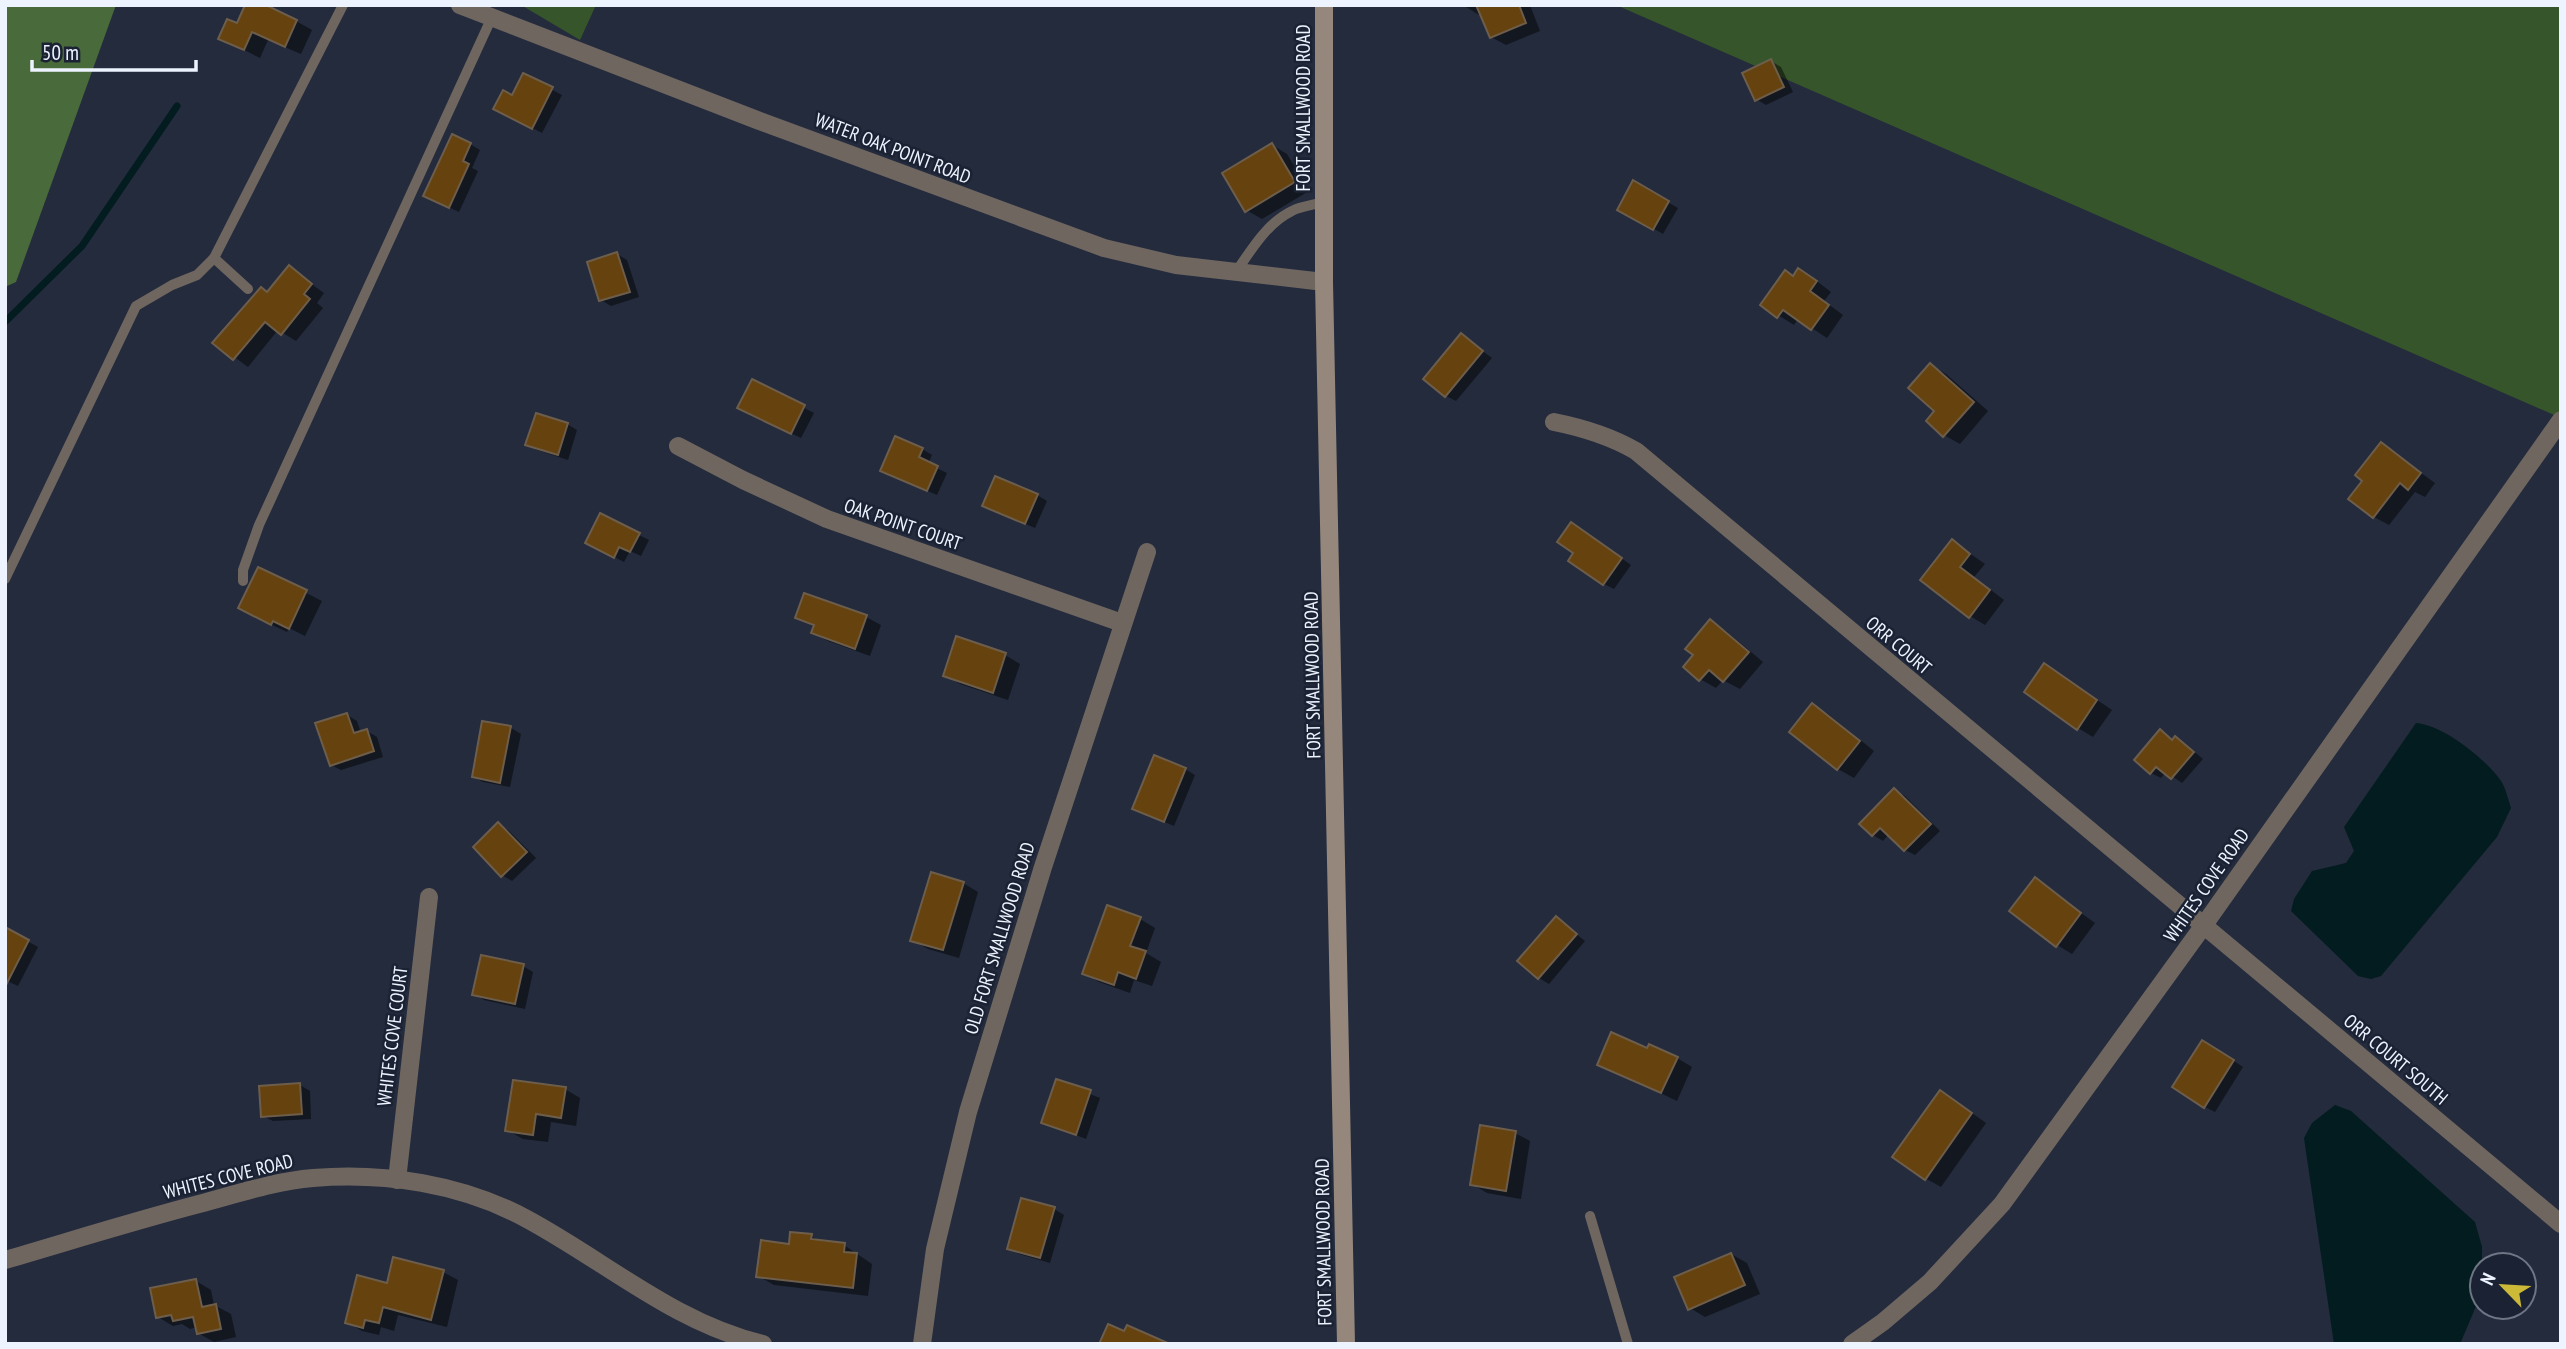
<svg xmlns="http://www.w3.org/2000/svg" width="2566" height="1349" font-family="'PT Sans Narrow',sans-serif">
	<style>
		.green { fill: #37552a }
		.forest { fill: #496a3b }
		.water { fill: #021c1f }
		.shadow { fill: #0007 }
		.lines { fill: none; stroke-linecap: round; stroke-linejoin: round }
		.stream { stroke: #021c1f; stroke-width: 7 }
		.building { fill: #66420e; stroke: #6d5d4b; stroke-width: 2 }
		.service { stroke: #6f6660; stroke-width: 10 }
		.minor { stroke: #6f6660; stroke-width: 18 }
		.secondary { stroke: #95877c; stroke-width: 18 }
		.labels { text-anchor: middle; stroke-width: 5; stroke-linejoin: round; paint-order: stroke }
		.street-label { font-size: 19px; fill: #edf3ff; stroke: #1a2233 }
	</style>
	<rect width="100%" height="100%" fill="#232b3d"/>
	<!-- green -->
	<g class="green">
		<path d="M521,5h75l-16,35z"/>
		<path d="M1616,5h945v413z"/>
	</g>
	<!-- forest -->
	<path class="forest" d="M5,5h111l-100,277 -11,5z"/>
	<!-- water -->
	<g class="water">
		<path d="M2416,723c27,2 70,36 85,58 5,8 7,18 10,27l-14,29 -116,139 -10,3 -13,-3 -67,-65 3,-12 18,-28 34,-8 8,-12 -10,-24z"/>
		<path d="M2335,1105l16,6 124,111 7,25v45l-22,52h-126l-30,-206 8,-15z"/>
	</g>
	<!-- shadow -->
	<g class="shadow">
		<path d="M1463,5h67l10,26 -34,14 -15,-8 -9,-23 -3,1z"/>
		<path d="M296,21l16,9 -11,24 -33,-14 -8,18 -39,-20 17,-13z"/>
		<path d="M1771,61l10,6 12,25 -27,13 -10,-6z"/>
		<path d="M524,75l38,20 -20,38 -37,-19z"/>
		<path d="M470,144l10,6 -8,18 6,3 -19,41 -24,-11z"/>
		<path d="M1272,145l15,9 22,37 -47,28 -16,-9z"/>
		<path d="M1634,183l44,25 -15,26 -44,-25z"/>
		<path d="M617,254l10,6 12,37 -28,9 -10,-6z"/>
		<path d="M289,268l35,25 -7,10 6,5 -27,33 -18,-11 -30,37 -33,-24 53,-50z"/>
		<path d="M1794,277l20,2 17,13 -7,9 19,14 -16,23 -29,-19 -4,6 -32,-20z"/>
		<path d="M1462,336l30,22 -36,43 -10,-5z"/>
		<path d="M1930,365l16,9 42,37 -28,33 -16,-9 -7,-24z"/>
		<path d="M752,381l62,32 -13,25 -52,-25z"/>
		<path d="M567,424l10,6 -9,30 -31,-10 -10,-6z"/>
		<path d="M2381,444l54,39 -10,14 -10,-5 -26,33 -15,-8 -10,-37z"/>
		<path d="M922,449l10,6 -4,9 19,9 -10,22 -45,-19z"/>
		<path d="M1037,495l10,6 -12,27 -41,-17z"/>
		<path d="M1581,530l50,35 -17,24 -10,-5z"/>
		<path d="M639,535l10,5 -8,16 -11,-5 -6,11 -27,-14z"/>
		<path d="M1952,541l33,23 -11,13 30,23 -19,25 -15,-9z"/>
		<path d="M259,569l63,32 -17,35 -16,-8 -2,4 -32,-15z"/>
		<path d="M797,617h69l15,8 -11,31 -42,-15 -15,-8 2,-6z"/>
		<path d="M1711,622l15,9 37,31 -23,27 -17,-9 -7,8 -16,-9 -5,-24z"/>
		<path d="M1005,655l15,9 -12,36 -48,-16 -15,-9z"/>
		<path d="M2045,665l67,45 -19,27 -15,-9z"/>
		<path d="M1812,705l16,9 46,37 -20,27 -16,-9 -47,-38z"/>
		<path d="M347,715l10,6 4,12 6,-2 10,6 6,20 -42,13 -10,-5z"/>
		<path d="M484,723l27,5 10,6 -11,53 -27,-5 -10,-6z"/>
		<path d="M2160,732l14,9 1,-3 10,6 18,15 -21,24 -16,-11 -5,6 -10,-5z"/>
		<path d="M1185,769l10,6 -21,51 -40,-17z"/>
		<path d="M1895,790l10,6 35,35 -25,24 -10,-5 -16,-16 -6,7 -10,-6z"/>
		<path d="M498,824l10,6 28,28 -24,23 -10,-6z"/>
		<path d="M2035,880l60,43 -23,31 -15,-9z"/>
		<path d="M963,883l15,9 -19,66 -31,-9 -16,-9z"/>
		<path d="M1556,918l29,23 -36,43 -10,-6z"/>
		<path d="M1140,919l15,9 -9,25 15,9 -9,24 -18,-6 -4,13 -31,-11 -15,-9z"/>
		<path d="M5,929l33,18 -20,39 -13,-6z"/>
		<path d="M523,966l10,6 -8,37 -41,-9 -10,-6z"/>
		<path d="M2213,1047l30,20 -28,45 -10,-5z"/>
		<path d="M1648,1050l29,8 15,9 -15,34 -78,-37z"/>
		<path d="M1057,1081l43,17 -14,41 -43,-17z"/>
		<path d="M300,1085l10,6 1,28 -38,2 -10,-5z"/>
		<path d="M565,1089l15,9 -4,28 -25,-4 -3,20 -25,-3 -16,-9z"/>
		<path d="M1955,1101l31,22 -45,64 -16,-9z"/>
		<path d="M1515,1133l15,8 -9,58 -34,-6 -15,-9z"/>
		<path d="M1054,1209l10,6 -14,48 -31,-9 -10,-6z"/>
		<path d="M811,1236l11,6 22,3 28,19 -4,32 -94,-11 -16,-9 32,-30z"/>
		<path d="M1731,1254l16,9 13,31 -55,23 -15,-9z"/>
		<path d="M443,1272l15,8 -11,47 -49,-12 -4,16 -13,-4 -2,8 -17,-4 -15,-9 41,-37z"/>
		<path d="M196,1281l15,9 3,15 17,9 5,23 -22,5 -16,-9 -1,-6 -7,2 -8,-5 -9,2 -15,-9z"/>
		<path d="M1538,1343l2,1h-59v-1z"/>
	</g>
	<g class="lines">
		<!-- stream -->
		<path class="stream" d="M5,322l77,-76 95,-140"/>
	</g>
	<!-- building -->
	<g class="building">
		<path d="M245,5h21l31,15 -12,27 -33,-15 -8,18 -26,-11 9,-20 10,4z"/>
		<path d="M1476,5h43l7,18 -36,15z"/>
		<path d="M1771,59l13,28 -29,14 -13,-28z"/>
		<path d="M523,73l30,14 -21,42 -39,-20 10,-19 9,5z"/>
		<path d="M452,134l19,9 -8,18 6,3 -20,44 -26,-12z"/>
		<path d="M1272,143l23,39 -50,30 -23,-39z"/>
		<path d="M1633,180l36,21 -16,29 -36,-20z"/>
		<path d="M617,252l13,40 -31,9 -12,-39z"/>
		<path d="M289,265l23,19 -8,10 6,5 -29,36 -16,-13 -32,38 -21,-17 49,-56 6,5z"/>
		<path d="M1798,268l19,13 -7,10 19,14 -18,25 -28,-20 -6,8 -17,-13 25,-35 8,6z"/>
		<path d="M1461,333l22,18 -38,46 -22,-18z"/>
		<path d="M1930,363l44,39 -31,35 -17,-16 8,-10 -26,-23z"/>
		<path d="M752,379l53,26 -14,29 -54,-26z"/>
		<path d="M536,413l32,10 -10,32 -33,-10z"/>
		<path d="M895,436l28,12 -4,9 19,9 -11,25 -47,-20z"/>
		<path d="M2381,442l40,31 -13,17 -8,-7 -27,35 -25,-19 14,-18 -7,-6z"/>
		<path d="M995,476l43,18 -13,30 -43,-18z"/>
		<path d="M600,513l40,20 -10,19 -11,-5 -5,11 -29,-15z"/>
		<path d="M1571,522l51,36 -19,27 -35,-24 5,-8 -16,-11z"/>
		<path d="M1952,539l18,15 -10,13 30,23 -21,28 -49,-38z"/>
		<path d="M258,567l49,23 -18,39 -16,-8 -2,4 -33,-17z"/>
		<path d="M804,593l63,22 -12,34 -44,-16 3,-8 -19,-7z"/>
		<path d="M1710,619l39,33 -26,30 -14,-12 -10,11 -16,-14 10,-12 -8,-6z"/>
		<path d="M956,636l50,17 -13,40 -50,-17z"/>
		<path d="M2044,663l53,37 -20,30 -53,-38z"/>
		<path d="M1812,703l48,38 -23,29 -48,-38z"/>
		<path d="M347,713l7,20 13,-4 7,22 -44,15 -15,-43z"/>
		<path d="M482,721l29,5 -11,57 -28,-6z"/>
		<path d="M2160,729l12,11 3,-4 19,16 -23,27 -15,-12 -6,7 -16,-14z"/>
		<path d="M1154,755l32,13 -22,54 -32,-13z"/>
		<path d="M1894,788l37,36 -27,27 -24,-23 -8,8 -13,-12z"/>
		<path d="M498,822l29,30 -26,25 -28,-30z"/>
		<path d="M931,872l33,10 -21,68 -33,-9z"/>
		<path d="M2035,877l46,36 -25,34 -47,-36z"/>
		<path d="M1107,905l34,12 -11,29 16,5 -10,28 -18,-7 -4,13 -32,-11z"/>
		<path d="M1556,916l21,18 -39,45 -21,-18z"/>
		<path d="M5,927l24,13 -24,47z"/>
		<path d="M481,955l43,9 -9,40 -43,-9z"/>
		<path d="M1611,1032l36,16 2,-4 29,13 -17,36 -64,-28z"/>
		<path d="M2202,1040l32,20 -30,48 -32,-21z"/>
		<path d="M1056,1079l35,11 -15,45 -35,-12z"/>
		<path d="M513,1080l53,7 -5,31 -25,-4 -3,21 -28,-4z"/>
		<path d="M300,1083l2,31 -41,3 -2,-31z"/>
		<path d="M1940,1090l32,23 -47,67 -33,-23z"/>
		<path d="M1480,1125l36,6 -10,60 -36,-6z"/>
		<path d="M1021,1198l34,9 -15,51 -33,-9z"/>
		<path d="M790,1232l22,2 -1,5 34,4 -1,9 13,1 -4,35 -97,-11 5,-37 28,4z"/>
		<path d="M1731,1253l14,32 -57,25 -14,-33z"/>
		<path d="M393,1257l51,13 -13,50 -48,-13 -4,16 -14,-3 -2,8 -18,-5 12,-48 30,8z"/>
		<path d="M196,1279l6,28 14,-3 5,25 -24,5 -4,-17 -20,4 -2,-6 -15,3 -6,-30z"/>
		<path d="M1108,1324l16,7 3,-6 43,19h-71z"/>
	</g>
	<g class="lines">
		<!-- service -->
		<g class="service">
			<path d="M1236,272c15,-22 31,-49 56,-61 9,-5 22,-6 32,-9"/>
			<path d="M248,289l-34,-31 129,-253"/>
			<path d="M5,579l131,-273 36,-21 25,-10 17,-17"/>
			<path d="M243,581v-11l16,-45 233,-508"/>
			<path d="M1590,1216l38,128"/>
		</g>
		<!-- minor -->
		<g class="minor">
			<path d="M460,5l297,115 347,128 72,17 148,17"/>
			<path d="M1554,422c30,6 56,14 82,29l925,773"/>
			<path d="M678,446l65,34 84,39 295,104"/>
			<path d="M397,1180l32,-283"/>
			<path d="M5,1260c65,-19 129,-39 194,-56 38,-10 76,-23 114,-26 71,-6 149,6 212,40 79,42 149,105 238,126"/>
			<path d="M922,1344l13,-95 33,-137 75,-245 104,-315"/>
			<path d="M1852,1344l31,-22 47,-40 72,-78 202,-279 357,-505"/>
		</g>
		<!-- secondary -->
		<path class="secondary" d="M1324,5v277l22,1062"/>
	</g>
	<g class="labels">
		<!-- street labels -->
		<g class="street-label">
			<text transform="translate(1303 108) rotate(-90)" y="7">FORT SMALLWOOD ROAD</text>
			<text transform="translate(893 148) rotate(21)" y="7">WATER OAK POINT ROAD</text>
			<text transform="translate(903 524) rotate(19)" y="7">OAK POINT COURT</text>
			<text transform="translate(1899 645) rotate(40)" y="7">ORR COURT</text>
			<text transform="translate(1312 675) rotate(-91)" y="7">FORT SMALLWOOD ROAD</text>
			<text transform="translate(2206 885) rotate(-55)" y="7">WHITES COVE ROAD</text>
			<text transform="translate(999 938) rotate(-73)" y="7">OLD FORT SMALLWOOD ROAD</text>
			<text transform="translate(392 1036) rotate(-83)" y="7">WHITES COVE COURT</text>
			<text transform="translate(2396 1059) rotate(40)" y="7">ORR COURT SOUTH</text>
			<text transform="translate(228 1176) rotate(-14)" y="7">WHITES COVE ROAD</text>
			<text transform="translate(1323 1242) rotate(-91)" y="7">FORT SMALLWOOD ROAD</text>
		</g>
	</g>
	<!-- border -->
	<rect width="2566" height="1349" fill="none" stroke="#edf3ff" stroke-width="14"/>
	<!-- north arrow -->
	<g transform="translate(2503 1286) rotate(295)"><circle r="33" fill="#1a2233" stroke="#6e7685" stroke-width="2"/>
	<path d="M0-5L12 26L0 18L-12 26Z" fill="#cdb938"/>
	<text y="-10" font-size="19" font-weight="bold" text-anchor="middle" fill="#edf3ff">N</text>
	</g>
	<!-- scale -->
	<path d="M32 60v10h164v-10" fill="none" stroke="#edf3ff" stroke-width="3.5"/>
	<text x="42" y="60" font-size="21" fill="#edf3ff" stroke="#1a2233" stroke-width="5" paint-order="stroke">50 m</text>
</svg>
